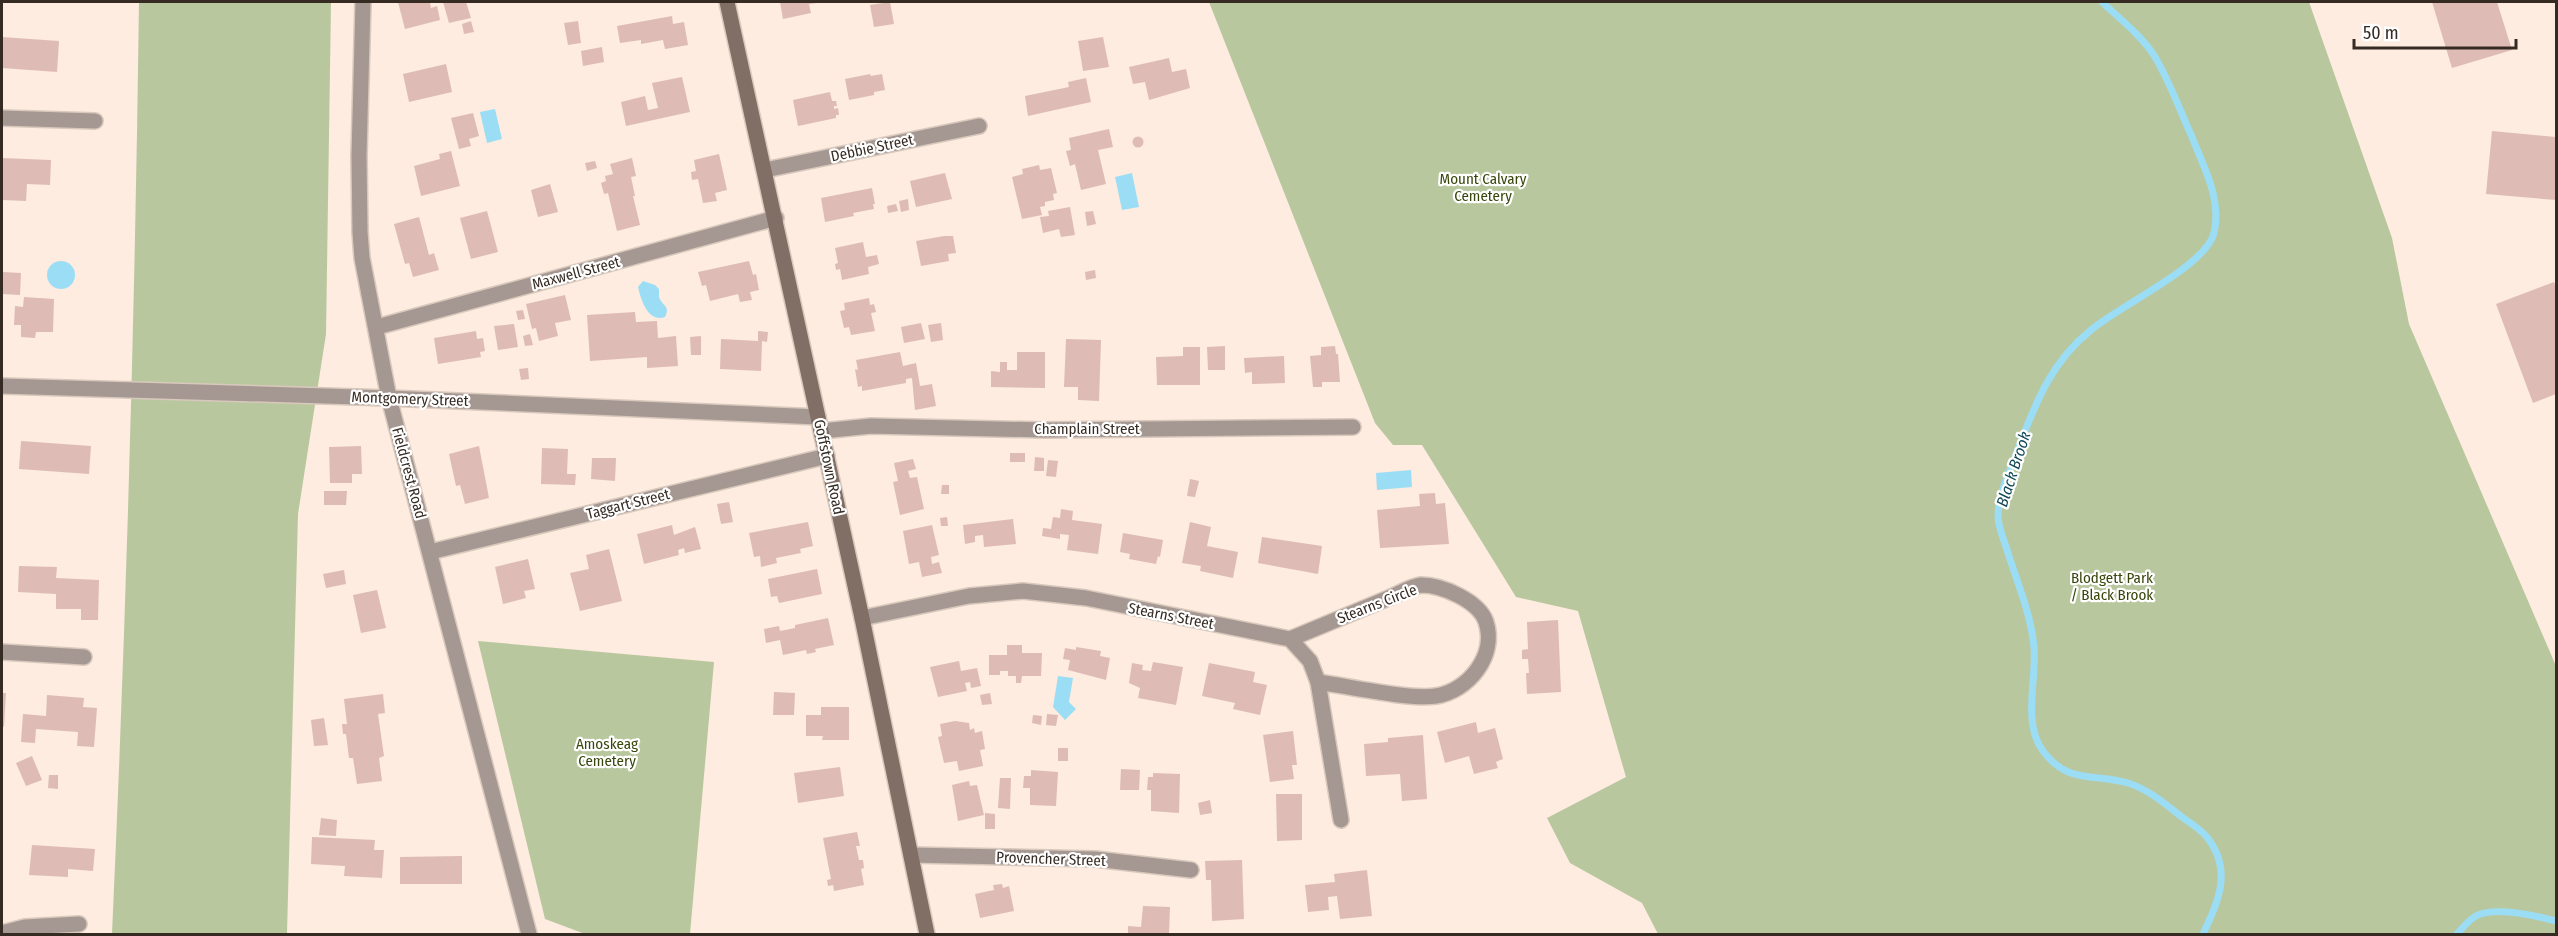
<svg xmlns="http://www.w3.org/2000/svg" width="2558" height="936" font-family="'Fira Sans Condensed',sans-serif">
	<style>
		.green { fill: #b9c79f }
		.water { fill: #9cddf6 }
		.lines { fill: none; stroke-linecap: round; stroke-linejoin: round }
		.stream { stroke: #9cddf6; stroke-width: 7 }
		.building { fill: #debcb5 }
		.minor-casing { stroke: #d9c9bd; stroke-width: 18 }
		.secondary-casing { stroke: #d9c9bd; stroke-width: 18 }
		.minor { stroke: #a59892; stroke-width: 15 }
		.secondary { stroke: #816e65; stroke-width: 15 }
		.labels { text-anchor: middle; stroke-width: 4.5; stroke-linejoin: round; paint-order: stroke }
		.street-label { font-size: 15px; fill: #362b23; stroke: #fff }
		.park-label { font-size: 15px; fill: #37460b; stroke: #fff }
		.water-label { font-size: 16px; font-style: italic; fill: #114859; stroke: #fff }
	</style>
	<rect width="100%" height="100%" fill="#fdecdf"/>
	<!-- green -->
	<g class="green">
		<path d="M139,2h192l-5,332 -28,180 -11,420h-175c14,-310 23,-621 27,-932z"/>
		<path d="M1209,2h1100l83,236 17,86 147,342v268h-898l-16,-31 -72,-40 -23,-45 79,-41 -48,-166 -62,-14 -94,-152h-29l-18,-22z"/>
		<path d="M478,641l236,21 -24,272h-105l-40,-15z"/>
	</g>
	<!-- water -->
	<g class="water">
		<path d="M495,109l7,30 -15,4 -7,-31z"/>
		<path d="M1132,173l7,34 -17,3 -7,-33z"/>
		<circle cx="61" cy="275" r="14"/>
		<path d="M643,281l12,4 4,4c0,3 0,6 0,8 3,9 12,9 6,20 -17,6 -24,-17 -27,-30z"/>
		<path d="M1411,470l1,17 -35,3 -1,-17z"/>
		<path d="M1058,676l15,2 -4,24 7,7 -11,11 -12,-13z"/>
	</g>
	<g class="lines">
		<!-- stream -->
		<g class="stream">
			<path d="M2102,2c18,17 40,34 53,55 15,25 25,54 37,80 12,31 30,62 22,96 -8,33 -95,73 -123,97 -40,32 -55,72 -73,119 -7,20 -20,45 -20,67 0,11 6,24 9,34 10,32 24,64 27,97 3,32 -12,76 9,104 25,34 52,22 85,32 19,6 35,19 50,31 9,7 20,13 28,22 27,33 13,64 -3,98"/>
			<path d="M2457,934c5,-5 13,-16 21,-19 19,-8 59,1 78,6"/>
		</g>
	</g>
	<!-- building -->
	<g class="building">
		<path d="M398,2h32l1,6 6,-2 3,14 -35,9z"/>
		<path d="M443,2h23l5,16 -22,5z"/>
		<path d="M780,2h37v1l-8,1 2,9 -28,6z"/>
		<path d="M890,2l4,22 -20,3 -4,-22z"/>
		<path d="M2432,2h65l15,48 -60,18z"/>
		<path d="M672,16l1,8 11,-2 4,23 -23,4 -2,-9 -22,4v-4l-21,3 -3,-17z"/>
		<path d="M471,21l3,11 -10,2 -2,-10z"/>
		<path d="M578,21l3,22 -13,2 -4,-22z"/>
		<path d="M2,37l57,4 -2,31 -55,-4z"/>
		<path d="M1103,37l6,30 -26,4 -5,-30z"/>
		<path d="M602,47l2,15 -21,4 -2,-15z"/>
		<path d="M1169,58l3,14 14,-3 4,19 -41,12 -4,-18 -12,2 -4,-17z"/>
		<path d="M446,64l6,28 -43,10 -6,-28z"/>
		<path d="M870,74l1,2 11,-2 3,16 -11,2v3l-25,5 -4,-21z"/>
		<path d="M682,77l8,35 -64,14 -5,-24 24,-6 3,14 10,-2 -6,-25z"/>
		<path d="M1086,78l5,24 -63,14 -3,-20 44,-9 -1,-5z"/>
		<path d="M830,92l2,9h4l1,5h-3v3l4,-1 1,7h-3v3l-38,8 -5,-26z"/>
		<path d="M473,113l6,23 -10,3 2,7 -12,3 -8,-31z"/>
		<path d="M1109,129l4,18 -15,3 8,34 -25,6 -6,-26 -5,2 -4,-15 5,-1 -2,-12z"/>
		<path d="M2492,131l64,6v63l-70,-6z"/>
		<circle cx="1138" cy="142" r="5.5"/>
		<path d="M451,151l9,35 -39,10 -7,-30 26,-7 -1,-5z"/>
		<path d="M719,154l8,36 -12,3 2,8 -14,2 -5,-24 -6,1 -1,-8 5,-1 -2,-11z"/>
		<path d="M2,158l49,2 -1,25 -23,-1 -1,17 -24,-1z"/>
		<path d="M632,158l4,18 -5,1 4,19h-2l7,29 -23,6 -9,-38 -4,1 -3,-11 5,-2 -1,-5 8,-2 -3,-10z"/>
		<path d="M595,161l2,7 -10,3 -2,-8z"/>
		<path d="M1039,165l1,5 11,-2 6,25 -4,1 1,6 -9,2v4l-5,1 2,8 -20,4 -10,-42 11,-3 -1,-5z"/>
		<path d="M945,173l7,26 -36,8 -6,-26z"/>
		<path d="M550,184l8,28 -20,5 -7,-27z"/>
		<path d="M872,188l3,16h-2l1,5 -21,4 1,3 -29,6 -4,-24z"/>
		<path d="M908,199l1,11 -8,2 -2,-11z"/>
		<path d="M896,204l2,7 -10,2 -1,-7z"/>
		<path d="M1070,207l5,28 -14,2 -2,-8 -16,4 -3,-16 9,-1 -1,-5z"/>
		<path d="M487,211l11,41 -27,7 -11,-41z"/>
		<path d="M1093,211l3,13 -9,2 -2,-14z"/>
		<path d="M419,217l10,38 5,-2 5,17 -26,7 -4,-14 -4,1 -11,-40z"/>
		<path d="M944,236h9l3,17 -8,1 1,7 -28,5 -5,-25z"/>
		<path d="M863,242l3,15 11,-2 2,9 -11,3 1,7 -27,6 -2,-11 -4,1 -1,-6 3,-1 -3,-15z"/>
		<path d="M749,261l4,14 3,-1 3,16 -9,2 2,8 -12,2 -2,-8 -28,7 -4,-16 -4,1 -4,-14z"/>
		<path d="M1095,270l1,8 -10,2 -1,-8z"/>
		<path d="M3,272l18,1 -1,22 -18,-1z"/>
		<path d="M2554,282l2,5v107l-23,9 -37,-99z"/>
		<path d="M565,295l6,25 -16,3 3,13 -19,5 -3,-13 -4,1 -6,-25z"/>
		<path d="M24,297l30,2 -1,33h-17l-1,6 -14,-1v-12h-7l1,-19 8,1z"/>
		<path d="M869,298l1,7 4,-1 2,8 -5,1 4,18 -24,4 -2,-8 -5,1 -4,-17 5,-1 -1,-7z"/>
		<path d="M523,310l2,9 -7,1 -2,-9z"/>
		<path d="M635,312l1,10 21,-1 1,17 18,-2 2,30 -31,2v-11l-57,4 -3,-46z"/>
		<path d="M921,323l4,16 -21,4 -3,-16z"/>
		<path d="M941,323l2,17 -12,2 -3,-17z"/>
		<path d="M514,324l4,23 -20,3 -4,-24z"/>
		<path d="M476,331l1,8 6,-1 2,13 -5,1 1,5 -43,7 -4,-26z"/>
		<path d="M758,331l10,1 -1,10 -5,-1 -1,30 -41,-2 1,-30 37,2z"/>
		<path d="M530,334l3,11 -8,1 -2,-10z"/>
		<path d="M701,336v19h-10l-1,-18z"/>
		<path d="M1066,339l35,1 -2,61 -21,-1v-13h-14z"/>
		<path d="M1225,346v24h-17l-1,-23z"/>
		<path d="M1335,346l1,8h2l2,28h-18v5h-9l-3,-31 11,-1v-8z"/>
		<path d="M1183,347h17v38h-43l-1,-28 27,-1z"/>
		<path d="M900,352l3,14 13,-3 4,23 12,-2 4,22 -21,4 -3,-32 -6,1v4l-44,8v-5l-4,1 -3,-18 3,1 -2,-10z"/>
		<path d="M1017,352h28v36l-54,-1v-16l9,1v-10h7v8h10z"/>
		<path d="M1284,356l1,27 -33,1v-12l-7,1 -1,-15z"/>
		<path d="M528,368l1,11 -8,1 -2,-11z"/>
		<path d="M21,441l70,5 -2,28 -70,-5z"/>
		<path d="M361,446l1,28h-10v9h-22l-1,-36z"/>
		<path d="M479,446l10,52 -24,6 -5,-19 -4,1 -7,-32z"/>
		<path d="M542,448l26,1 -1,25h9l-1,11 -34,-1z"/>
		<rect x="1010" y="453" width="15" height="9"/>
		<path d="M1035,457l9,1v13h-10z"/>
		<path d="M592,458h24l-1,23 -24,-2z"/>
		<path d="M913,459l3,10 -8,2 2,7 7,-1 7,32 -24,6 -7,-33 5,-1 -4,-18z"/>
		<path d="M1048,460l10,1 -2,16 -10,-1z"/>
		<path d="M1190,479l9,2 -4,16 -8,-1z"/>
		<path d="M942,485h7v9h-8z"/>
		<path d="M324,491h23l-1,14h-22z"/>
		<path d="M1435,493l1,11 9,-1 4,41 -69,4 -3,-38 43,-4 -1,-12z"/>
		<path d="M729,502l4,20 -12,2 -4,-20z"/>
		<path d="M1061,509l12,2 -1,9 30,4 -4,30 -31,-4 2,-15 -9,-1v5l-18,-3 1,-8 8,1 2,-12 7,1z"/>
		<path d="M947,517l1,9h-7l-1,-8z"/>
		<path d="M1013,519l3,25 -32,3 -1,-12 -8,1v6l-10,2 -2,-19z"/>
		<path d="M808,522l5,24 -13,3 1,4 -25,5 1,5 -16,4 -1,-11 -6,1 -5,-24z"/>
		<path d="M1190,522l21,5 -4,19 31,6 -5,26 -33,-7 1,-5 -19,-3z"/>
		<path d="M672,525l2,10 21,-8 6,22 -16,4 -1,-5 -6,2 1,5 -35,9 -7,-30z"/>
		<path d="M932,525l7,30 -8,2 1,7 7,-2 3,11 -20,4 -3,-15 -10,2 -6,-33z"/>
		<path d="M1123,533l40,7 -3,17 -2,-1 -2,8 -27,-5 1,-5 -10,-2z"/>
		<path d="M1262,537l60,9 -4,28 -60,-11z"/>
		<path d="M609,549l13,52 -42,10 -10,-38 19,-4 -3,-14z"/>
		<path d="M528,559l7,30 -11,2 2,7 -23,6 -8,-37z"/>
		<path d="M19,566l38,1 -1,11 43,2 -1,40h-17v-11h-25v-15l-38,-2z"/>
		<path d="M817,569l5,25 -43,9 -2,-7 -6,1 -3,-18z"/>
		<path d="M344,570l2,14 -20,4 -3,-14z"/>
		<path d="M377,590l9,38 -25,5 -8,-38z"/>
		<path d="M828,618l6,27 -19,4 1,3 -9,2 -1,-4 -23,5 -3,-15 -14,3 -2,-14 15,-3 1,5 15,-3v-3z"/>
		<path d="M1558,620l3,72 -34,2 -1,-21h3l-1,-14h-6v-9l6,-1 -1,-27z"/>
		<path d="M1007,645h15v8h20l-1,23h-19l-1,7h-5v-7h-8v-5h-8v4h-11v-20h18z"/>
		<path d="M1076,647l25,4 -1,5 10,2 -4,22 -38,-10 2,-10 -7,-1 2,-11 11,2z"/>
		<path d="M959,661l2,10 16,-3 4,18 -10,2 -1,-6 -5,1 2,8 -29,6 -8,-30z"/>
		<path d="M1153,662l30,5 -7,38 -38,-7 2,-10 -11,-5 3,-20 11,2 -1,5 9,1z"/>
		<path d="M1209,663l46,9 -2,10 14,3 -7,30 -27,-6 2,-6 -33,-7z"/>
		<path d="M774,692l21,1 -1,22h-21z"/>
		<path d="M2,693h4l-2,34 -2,-1z"/>
		<path d="M990,693l2,11 -10,1 -2,-10z"/>
		<path d="M383,694l2,19 -7,1 6,42 -5,2 3,23 -25,3 -4,-26h-4l-3,-24h-3l-1,-10h5l-3,-25z"/>
		<path d="M47,695l37,3 -1,9 14,1 -3,39 -17,-1 1,-14 -42,-3 -1,14 -14,-1 2,-28 23,2z"/>
		<path d="M821,707h28v33h-27l1,-4h-17v-21h15z"/>
		<path d="M1047,714l11,1 -2,11 -10,-1z"/>
		<path d="M1033,715l9,1 -1,9 -9,-2z"/>
		<path d="M324,718l4,27 -14,1 -3,-26z"/>
		<path d="M955,721l14,2 1,7 4,-2 1,5 7,-2 3,18 -5,1 3,16 -24,5 -2,-10 -13,2 -6,-26 4,-1 -2,-12z"/>
		<path d="M1476,722l2,11 17,-5 8,31 -7,3 2,6 -24,6 -5,-18 -24,7 -8,-31z"/>
		<path d="M1293,731l4,34h-5l2,14 -24,3 -7,-47z"/>
		<path d="M1423,735l4,64 -25,2 -2,-27 -34,2 -2,-32 24,-2v-4z"/>
		<rect x="1058" y="748" width="10" height="13"/>
		<path d="M32,756l10,24 -16,6 -10,-23z"/>
		<path d="M840,767l4,29 -46,7 -4,-30z"/>
		<path d="M1121,769l19,1 -1,20h-19z"/>
		<path d="M1031,770l27,2 -2,34 -26,-1v-17h-7l1,-12h7z"/>
		<path d="M1153,773l27,1 -1,39 -28,-2v-21h-4l1,-13h5z"/>
		<path d="M49,775h9v14l-10,-1z"/>
		<path d="M1000,778h11l-1,31 -12,-1z"/>
		<path d="M969,781l1,5 7,-1 7,30 -26,6 -6,-36z"/>
		<path d="M1276,794h26v46l-25,1z"/>
		<path d="M1210,800l2,13 -12,2 -2,-12z"/>
		<path d="M985,813l10,1v15h-10z"/>
		<path d="M321,818l16,2 -1,16 -17,-1z"/>
		<path d="M857,832l3,14h-4l3,14h4l1,8 -3,1 3,16 -30,6 -1,-6 -5,1 -1,-6 4,-1 -8,-41z"/>
		<path d="M312,837l63,3 -1,10h10l-2,28 -38,-2 1,-10 -34,-2z"/>
		<path d="M32,845l63,4 -2,22 -25,-2v8l-39,-2z"/>
		<path d="M462,856v28h-62v-27z"/>
		<path d="M1242,860l2,59 -32,2 -1,-41h-5l-1,-19z"/>
		<path d="M1367,870l5,46 -32,3 -3,-23 -9,1 1,13 -21,2 -3,-27 30,-3 -1,-8z"/>
		<path d="M1002,884l1,4 6,-2 5,25 -34,7 -5,-24 19,-4 -1,-5z"/>
		<path d="M1143,906l27,1 -1,27h-41v-8l13,1z"/>
	</g>
	<g class="lines">
		<!-- minor casing -->
		<g class="minor-casing">
			<g id="minor">
				<path d="M363,2l-4,154 1,76 2,26 27,140 140,536"/>
				<path d="M2,118l93,3"/>
				<path d="M765,170l214,-44"/>
				<path d="M377,327l399,-109"/>
				<path d="M2,386l387,12 429,19"/>
				<path d="M822,431l49,-5 172,4 310,-3"/>
				<path d="M430,552l397,-96"/>
				<path d="M862,618l107,-22 54,-5 63,7 204,41 20,22 8,21 23,138"/>
				<path d="M1290,639c34,-14 68,-28 101,-42 9,-4 21,-11 30,-12 21,0 58,16 65,37 11,34 -18,69 -50,74 -27,4 -89,-10 -118,-14"/>
				<path d="M2,652l82,5"/>
				<path d="M911,855l184,4 96,11"/>
				<path d="M2,933l23,-6 54,-3"/>
			</g>
		</g>
		<!-- secondary casing -->
		<g class="secondary-casing">
			<path id="secondary" d="M727,2l135,616 65,316"/>
		</g>
		<!-- minor -->
		<use href="#minor" class="minor"/>
		<!-- secondary -->
		<use href="#secondary" class="secondary"/>
	</g>
	<g class="labels">
		<!-- street labels -->
		<g class="street-label">
			<text transform="translate(872 148) rotate(-12)" y="5">Debbie Street</text>
			<text transform="translate(576 273) rotate(-15)" y="5">Maxwell Street</text>
			<text transform="translate(410 399) rotate(2)" y="5">Montgomery Street</text>
			<text x="1087" y="434">Champlain Street</text>
			<text transform="translate(829 467) rotate(78)" y="5">Goffstown Road</text>
			<text transform="translate(409 473) rotate(75)" y="5">Fieldcrest Road</text>
			<text transform="translate(628 504) rotate(-14)" y="5">Taggart Street</text>
			<text transform="translate(1377 604) rotate(-21)" y="5">Stearns Circle</text>
			<text transform="translate(1171 616) rotate(11)" y="5">Stearns Street</text>
			<text transform="translate(1051 859) rotate(2)" y="5">Provencher Street</text>
		</g>
		<!-- park labels -->
		<g class="park-label">
			<text x="1483" y="184">Mount Calvary<tspan x="1483" dy="17">Cemetery</tspan></text>
			<text x="2112" y="583">Blodgett Park<tspan x="2112" dy="17">/ Black Brook</tspan></text>
			<text x="607" y="749">Amoskeag<tspan x="607" dy="17">Cemetery</tspan></text>
		</g>
		<!-- water labels -->
		<g class="water-label">
			<text transform="translate(2013 469) rotate(-72)" y="6">Black Brook</text>
		</g>
	</g>
	<!-- border -->
	<rect width="2558" height="936" fill="none" stroke="#362b23" stroke-width="6"/>
	<!-- scale -->
	<path d="M2354 39v9h162v-9" fill="none" stroke="#362b23" stroke-width="3"/>
	<text x="2363" y="39" font-size="18" fill="#362b23" stroke="#ffffff" stroke-width="4.5" paint-order="stroke">50 m</text>
</svg>
